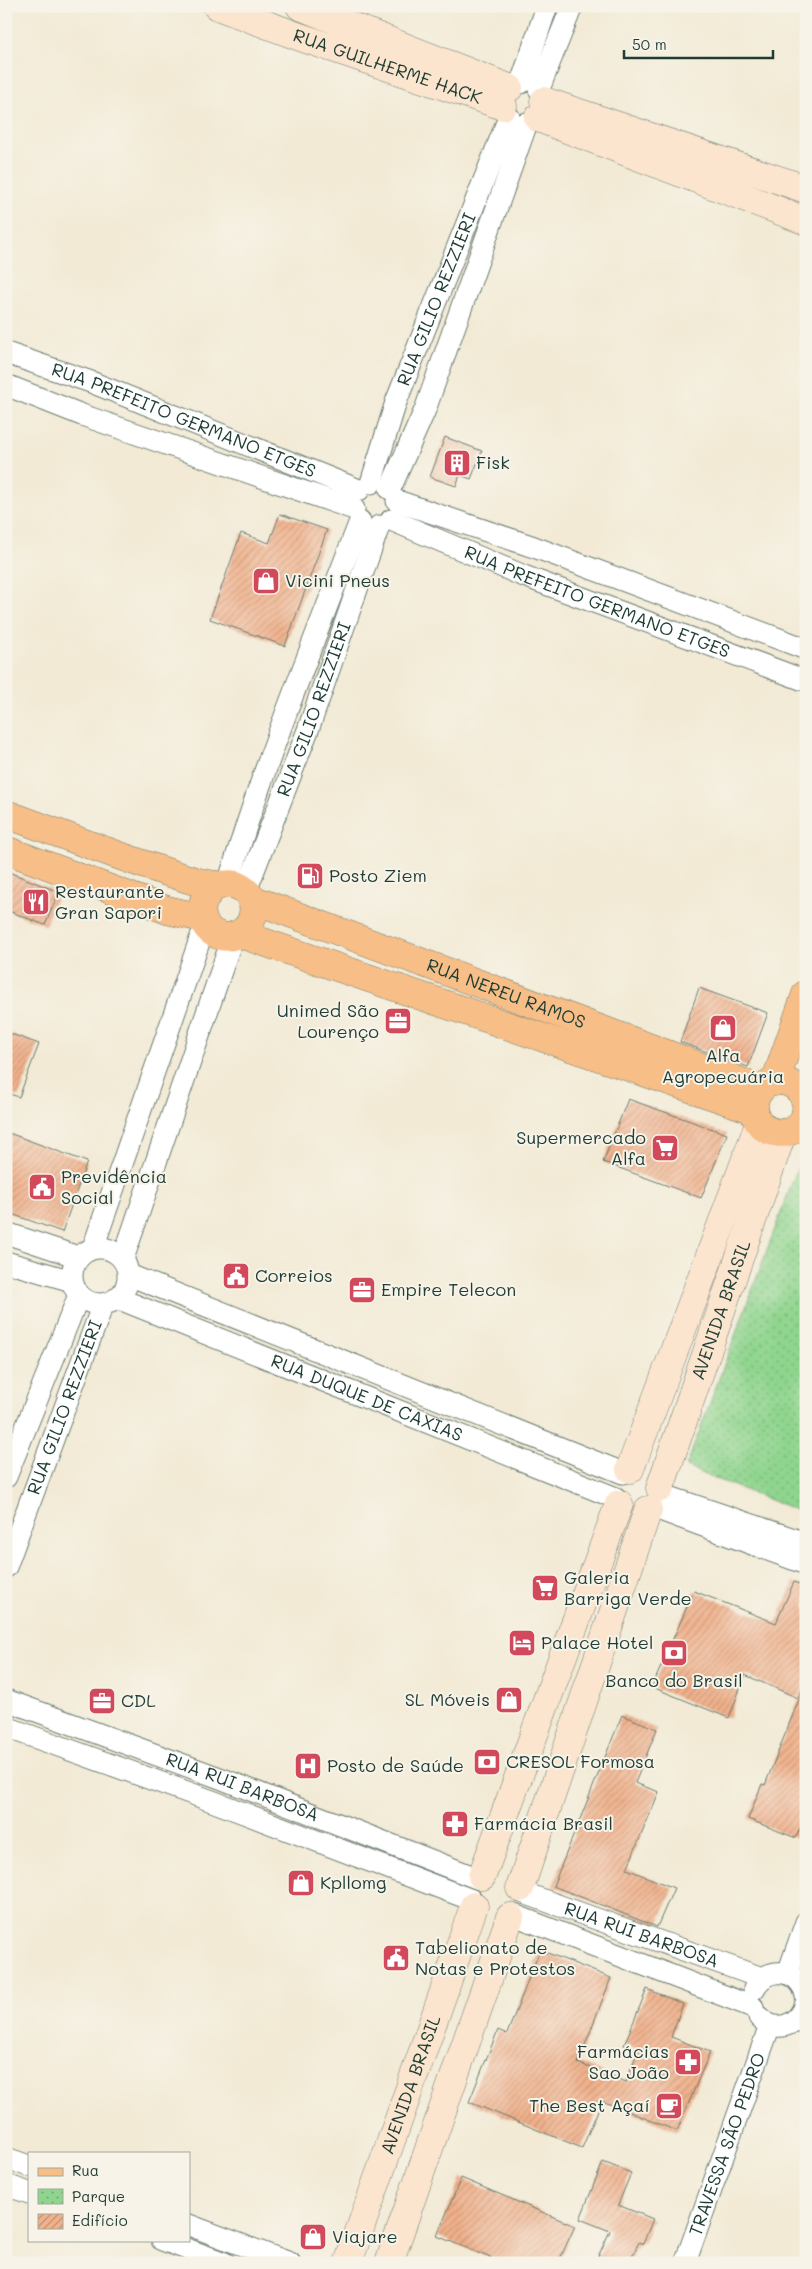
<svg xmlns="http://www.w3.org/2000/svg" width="812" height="2269" font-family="Mali,sans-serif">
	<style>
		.park { fill: url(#park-dots); stroke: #578961 }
		.building { fill: url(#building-hatch) }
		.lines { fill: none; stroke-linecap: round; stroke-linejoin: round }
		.street-casing { stroke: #697a6c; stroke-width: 23 }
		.secondary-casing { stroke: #697a6c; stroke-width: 29 }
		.primary-casing { stroke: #697a6c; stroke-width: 29 }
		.street { stroke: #fff; stroke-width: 21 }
		.secondary { stroke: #fce5cf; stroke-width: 28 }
		.primary { stroke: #f7be87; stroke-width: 28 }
		.labels { text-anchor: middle; stroke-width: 4; stroke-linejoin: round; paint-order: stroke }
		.street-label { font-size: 18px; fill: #1f3d34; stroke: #f7f3e8 }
		.poi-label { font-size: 18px; fill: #1f3d34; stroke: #f7f3e8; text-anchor: start }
	</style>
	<defs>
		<pattern id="park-dots" width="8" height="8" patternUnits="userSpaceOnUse" patternTransform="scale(1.25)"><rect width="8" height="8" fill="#8fd58e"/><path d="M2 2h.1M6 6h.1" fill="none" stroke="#74ae75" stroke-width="1.8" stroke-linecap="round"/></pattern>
		<pattern id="building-hatch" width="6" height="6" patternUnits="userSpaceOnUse" patternTransform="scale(1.25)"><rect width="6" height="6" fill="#f2b18b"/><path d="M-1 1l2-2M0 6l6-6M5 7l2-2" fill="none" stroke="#c39172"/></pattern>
	</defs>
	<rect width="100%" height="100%" fill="#f7f3e8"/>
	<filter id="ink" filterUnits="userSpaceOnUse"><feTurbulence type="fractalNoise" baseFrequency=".02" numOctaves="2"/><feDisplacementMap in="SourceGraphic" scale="10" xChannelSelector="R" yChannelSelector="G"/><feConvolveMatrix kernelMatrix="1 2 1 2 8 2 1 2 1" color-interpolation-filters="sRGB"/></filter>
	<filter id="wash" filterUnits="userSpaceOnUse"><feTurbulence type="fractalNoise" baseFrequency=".0096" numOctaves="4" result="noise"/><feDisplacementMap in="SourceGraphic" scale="20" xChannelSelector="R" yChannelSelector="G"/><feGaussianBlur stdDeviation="1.12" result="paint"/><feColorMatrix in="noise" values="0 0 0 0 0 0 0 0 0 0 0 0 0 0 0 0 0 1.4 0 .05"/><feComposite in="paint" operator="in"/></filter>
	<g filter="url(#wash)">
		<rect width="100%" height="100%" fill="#f2ead5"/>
		<!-- park -->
		<path class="park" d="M804,1151l2,1v362l-120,-47z"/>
		<g id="blocks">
			<!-- building -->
			<g class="building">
				<path d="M445,437l37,14 -11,28 -11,-4 -4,11 -26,-9z"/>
				<path d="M280,514l47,16 -42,116 -75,-27 31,-86 28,10z"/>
				<path d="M6,871l53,21 -14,33 -39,-15z"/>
				<path d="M699,988l69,25 -20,54 -68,-25z"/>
				<path d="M6,1032l33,12 -20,53 -13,-4z"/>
				<path d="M628,1099l99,35 -26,64 -98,-36z"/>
				<path d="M6,1132l81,30 -25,70 -56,-20z"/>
				<path d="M794,1582l12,5v93l-8,18 -53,-23 -16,43 -77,-31 42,-96 82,32z"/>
				<path d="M805,1684l1,130 -10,24 -48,-19 14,-35 3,1z"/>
				<path d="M622,1715l35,14 -22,54 24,9 -32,77 47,19 -17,39 -104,-41z"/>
				<path d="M540,1950l71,28 -33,85 48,19 12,-32 -14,-5 23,-56 36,15 -12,33 39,15 -33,79 -75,-30 -20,47 -113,-46 29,-72 9,4z"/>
				<path d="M603,2162l28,11 -13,32 35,14 -10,25 -4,-2 -10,21h-34l15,-32 -30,-12z"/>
				<path d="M461,2178l114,48 -17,37h-55l-66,-27z"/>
			</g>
		</g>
	</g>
	<g filter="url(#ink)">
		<use href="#blocks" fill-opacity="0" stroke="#697a6c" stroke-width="1"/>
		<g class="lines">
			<!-- street casing -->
			<g class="street-casing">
				<g id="street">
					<path d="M521,83l26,-77"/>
					<path d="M539,89l33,-83"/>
					<path id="s1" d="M6,353l85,29 268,108"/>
					<path d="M6,385l76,30 272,94"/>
					<path id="s2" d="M371,483l25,-81 113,-285"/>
					<path d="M390,489l35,-79 102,-287"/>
					<path d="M397,501l137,46 272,102"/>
					<path id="s3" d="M391,520l133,56 282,105"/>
					<path d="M228,884c37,-124 86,-243 132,-363"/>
					<path id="s4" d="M246,891l62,-161 71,-204"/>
					<path d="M6,1233l72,24"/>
					<circle cx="100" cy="1276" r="28"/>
					<path d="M93,1248l112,-323"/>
					<path d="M123,1259l110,-323"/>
					<path d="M6,1262l66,19"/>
					<path d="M129,1275l494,198"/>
					<path id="s5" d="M117,1298l499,200"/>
					<path d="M6,1477l73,-182"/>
					<path d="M660,1494l146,49"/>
					<path d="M652,1507l154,57"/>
					<path id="s6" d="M6,1567l97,-263"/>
					<path id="s7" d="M6,1700l214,78 259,101"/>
					<path d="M6,1727l206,74 260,99"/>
					<path id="s8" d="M521,1892l241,86"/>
					<path d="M514,1915l239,92"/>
					<path d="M788,1973l18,-51"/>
					<path d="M754,1989c12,-24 45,-21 52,6"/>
					<path d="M759,2017c17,18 41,8 47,-14"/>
					<path d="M6,2158l23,8"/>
					<path d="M6,2185l23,8"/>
					<path d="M189,2225l101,38"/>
					<path d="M162,2240l63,23"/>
					<path id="s9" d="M685,2263l85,-238"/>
				</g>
			</g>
			<!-- secondary casing -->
			<g class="secondary-casing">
				<g id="secondary">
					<path id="s10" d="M217,6l83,31 203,69"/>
					<path d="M300,6l209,82"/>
					<path d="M544,101l262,88"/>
					<path d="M538,118l268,103"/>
					<path d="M630,1469l129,-345"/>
					<path id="s11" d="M660,1488l122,-354"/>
					<path d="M482,1876l137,-372"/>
					<path d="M520,1888l128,-378"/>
					<path id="s12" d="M348,2263l126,-357"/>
					<path d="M389,2263l121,-346"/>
				</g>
			</g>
			<!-- primary casing -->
			<g class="primary-casing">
				<g id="primary">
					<path d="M6,814c58,21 115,44 173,62 11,4 25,8 37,9 7,1 14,-3 22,1 21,9 20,39 0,48 -28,13 -54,-25 -21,-49"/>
					<path d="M6,850l161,60 35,8"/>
					<path id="s13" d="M252,899l509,190"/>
					<path d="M240,934l514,176"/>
					<path d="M775,1082l31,-88"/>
					<path d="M806,1104c-4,-19 -25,-30 -42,-18 -6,5 -10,12 -10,20 -1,33 49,37 52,4"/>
				</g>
			</g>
			<!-- street -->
			<use href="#street" class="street"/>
			<!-- secondary -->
			<use href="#secondary" class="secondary"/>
			<!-- primary -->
			<use href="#primary" class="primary"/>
		</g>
	</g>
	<!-- icons -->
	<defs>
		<g id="building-square" transform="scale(1.4375)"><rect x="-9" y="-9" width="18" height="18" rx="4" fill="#d1495b" stroke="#f7f3e8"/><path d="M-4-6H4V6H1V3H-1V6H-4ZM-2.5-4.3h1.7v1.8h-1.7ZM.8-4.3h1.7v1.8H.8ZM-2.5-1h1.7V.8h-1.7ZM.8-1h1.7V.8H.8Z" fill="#fff"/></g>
		<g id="shop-square" transform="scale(1.4375)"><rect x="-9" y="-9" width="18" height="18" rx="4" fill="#d1495b" stroke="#f7f3e8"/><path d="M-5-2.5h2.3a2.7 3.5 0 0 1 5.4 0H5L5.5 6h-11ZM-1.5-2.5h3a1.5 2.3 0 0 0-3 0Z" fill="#fff"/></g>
		<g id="fuel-square" transform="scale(1.4375)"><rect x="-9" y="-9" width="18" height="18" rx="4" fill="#d1495b" stroke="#f7f3e8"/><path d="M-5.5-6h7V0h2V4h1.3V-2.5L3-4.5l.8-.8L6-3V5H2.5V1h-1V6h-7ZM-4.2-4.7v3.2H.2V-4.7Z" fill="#fff"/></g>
		<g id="restaurant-square" transform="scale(1.4375)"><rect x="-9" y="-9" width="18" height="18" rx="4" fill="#d1495b" stroke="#f7f3e8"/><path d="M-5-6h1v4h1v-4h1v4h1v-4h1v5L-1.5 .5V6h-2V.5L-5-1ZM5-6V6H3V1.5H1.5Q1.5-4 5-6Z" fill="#fff"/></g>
		<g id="office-square" transform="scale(1.4375)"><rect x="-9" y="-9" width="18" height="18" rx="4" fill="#d1495b" stroke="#f7f3e8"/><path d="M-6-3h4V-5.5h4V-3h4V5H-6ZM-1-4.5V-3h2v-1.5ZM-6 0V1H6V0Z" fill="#fff"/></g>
		<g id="supermarket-square" transform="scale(1.4375)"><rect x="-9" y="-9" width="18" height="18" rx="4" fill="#d1495b" stroke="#f7f3e8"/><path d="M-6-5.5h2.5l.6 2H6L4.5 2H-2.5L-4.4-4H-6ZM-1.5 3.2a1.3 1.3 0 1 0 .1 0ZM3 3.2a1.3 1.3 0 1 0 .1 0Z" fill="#fff"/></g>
		<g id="civic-square" transform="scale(1.4375)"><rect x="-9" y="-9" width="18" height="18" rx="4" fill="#d1495b" stroke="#f7f3e8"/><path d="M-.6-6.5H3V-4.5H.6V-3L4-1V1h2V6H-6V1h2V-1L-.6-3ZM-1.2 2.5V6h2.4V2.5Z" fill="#fff"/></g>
		<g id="hotel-square" transform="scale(1.4375)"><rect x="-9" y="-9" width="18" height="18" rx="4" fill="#d1495b" stroke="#f7f3e8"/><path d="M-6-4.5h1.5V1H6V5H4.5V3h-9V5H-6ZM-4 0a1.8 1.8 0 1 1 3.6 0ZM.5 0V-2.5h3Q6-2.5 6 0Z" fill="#fff"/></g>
		<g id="bank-square" transform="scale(1.4375)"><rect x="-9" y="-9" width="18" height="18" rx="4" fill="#d1495b" stroke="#f7f3e8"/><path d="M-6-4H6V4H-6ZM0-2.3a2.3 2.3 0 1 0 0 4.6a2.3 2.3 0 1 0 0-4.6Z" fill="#fff"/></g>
		<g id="hospital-square" transform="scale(1.4375)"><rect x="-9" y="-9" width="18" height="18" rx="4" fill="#d1495b" stroke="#f7f3e8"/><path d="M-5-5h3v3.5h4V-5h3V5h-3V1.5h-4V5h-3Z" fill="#fff"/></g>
		<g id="pharmacy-square" transform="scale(1.4375)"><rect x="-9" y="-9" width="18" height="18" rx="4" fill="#d1495b" stroke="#f7f3e8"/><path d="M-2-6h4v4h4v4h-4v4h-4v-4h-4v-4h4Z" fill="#fff"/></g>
		<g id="cafe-square" transform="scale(1.4375)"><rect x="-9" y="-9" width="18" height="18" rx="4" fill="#d1495b" stroke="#f7f3e8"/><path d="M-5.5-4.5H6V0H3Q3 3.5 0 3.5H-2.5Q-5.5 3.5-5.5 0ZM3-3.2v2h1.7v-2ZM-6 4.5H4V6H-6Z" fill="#fff"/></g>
	</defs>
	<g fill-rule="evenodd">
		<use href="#building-square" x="457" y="463"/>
		<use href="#shop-square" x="266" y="581"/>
		<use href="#fuel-square" x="310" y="876"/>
		<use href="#restaurant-square" x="36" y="902"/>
		<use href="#office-square" x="398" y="1021"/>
		<use href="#shop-square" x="723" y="1028"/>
		<use href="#supermarket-square" x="665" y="1148"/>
		<use href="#civic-square" x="42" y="1187"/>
		<use href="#civic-square" x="236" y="1276"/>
		<use href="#office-square" x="362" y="1290"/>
		<use href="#supermarket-square" x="545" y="1588"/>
		<use href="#hotel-square" x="522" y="1643"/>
		<use href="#bank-square" x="674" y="1653"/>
		<use href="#shop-square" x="509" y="1700"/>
		<use href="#office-square" x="102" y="1701"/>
		<use href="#bank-square" x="487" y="1762"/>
		<use href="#hospital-square" x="308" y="1766"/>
		<use href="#pharmacy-square" x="455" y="1824"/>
		<use href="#shop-square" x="301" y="1883"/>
		<use href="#civic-square" x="396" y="1958"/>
		<use href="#pharmacy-square" x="688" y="2062"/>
		<use href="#cafe-square" x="669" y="2106"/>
		<use href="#shop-square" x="313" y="2237"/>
	</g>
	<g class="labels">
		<!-- street labels -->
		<g class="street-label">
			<text dy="6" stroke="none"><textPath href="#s10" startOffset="181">RUA GUILHERME HACK</textPath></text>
			<text dy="6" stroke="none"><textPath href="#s2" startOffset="195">RUA GILIO REZZIERI</textPath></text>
			<text dy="6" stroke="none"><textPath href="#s1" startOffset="190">RUA PREFEITO GERMANO ETGES</textPath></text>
			<text dy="6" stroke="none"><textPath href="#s3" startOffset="222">RUA PREFEITO GERMANO ETGES</textPath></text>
			<text dy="6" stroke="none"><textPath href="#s4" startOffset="194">RUA GILIO REZZIERI</textPath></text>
			<text dy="6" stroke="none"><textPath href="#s13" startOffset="271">RUA NEREU RAMOS</textPath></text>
			<text dy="6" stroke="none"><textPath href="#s11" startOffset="188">AVENIDA BRASIL</textPath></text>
			<text dy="6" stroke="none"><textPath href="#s5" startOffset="269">RUA DUQUE DE CAXIAS</textPath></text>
			<text dy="6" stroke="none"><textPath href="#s6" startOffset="170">RUA GILIO REZZIERI</textPath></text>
			<text dy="6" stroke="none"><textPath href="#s7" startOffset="252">RUA RUI BARBOSA</textPath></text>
			<text dy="6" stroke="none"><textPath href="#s8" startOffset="128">RUA RUI BARBOSA</textPath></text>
			<text dy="6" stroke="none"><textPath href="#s12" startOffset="189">AVENIDA BRASIL</textPath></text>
			<text dy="6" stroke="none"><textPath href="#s9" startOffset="126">TRAVESSA SÃO PEDRO</textPath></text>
		</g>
		<!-- poi labels -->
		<g class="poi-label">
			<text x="476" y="469">Fisk</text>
			<text x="285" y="587">Vicini Pneus</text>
			<text x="329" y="882">Posto Ziem</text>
			<text x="55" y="898">Restaurante<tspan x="55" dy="21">Gran Sapori</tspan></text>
			<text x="379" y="1017" text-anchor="end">Unimed São<tspan x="379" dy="21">Lourenço</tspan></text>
			<text x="723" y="1062" text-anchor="middle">Alfa<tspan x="723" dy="21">Agropecuária</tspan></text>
			<text x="646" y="1144" text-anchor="end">Supermercado<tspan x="646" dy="21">Alfa</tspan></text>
			<text x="61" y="1183">Previdência<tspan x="61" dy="21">Social</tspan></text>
			<text x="255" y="1282">Correios</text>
			<text x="381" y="1296">Empire Telecon</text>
			<text x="564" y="1584">Galeria<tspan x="564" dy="21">Barriga Verde</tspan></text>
			<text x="541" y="1649">Palace Hotel</text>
			<text x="674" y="1687" text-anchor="middle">Banco do Brasil</text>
			<text x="490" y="1706" text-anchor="end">SL Móveis</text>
			<text x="121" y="1707">CDL</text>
			<text x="506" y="1768">CRESOL Formosa</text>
			<text x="327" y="1772">Posto de Saúde</text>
			<text x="474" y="1830">Farmácia Brasil</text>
			<text x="320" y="1889">Kpllomg</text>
			<text x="415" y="1954">Tabelionato de<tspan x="415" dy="21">Notas e Protestos</tspan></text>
			<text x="669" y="2058" text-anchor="end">Farmácias<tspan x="669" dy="21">Sao João</tspan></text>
			<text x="650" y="2112" text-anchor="end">The Best Açaí</text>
			<text x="332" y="2243">Viajare</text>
		</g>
	</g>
	<!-- margin -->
	<rect width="812" height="2269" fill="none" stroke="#f7f3e8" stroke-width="25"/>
	<!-- legend -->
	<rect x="28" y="2152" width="162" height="90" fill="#f7f3e8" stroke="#a1aaa0"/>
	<rect x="38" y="2168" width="25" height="8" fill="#f7be87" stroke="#a1aaa0"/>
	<text x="72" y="2176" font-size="15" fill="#1f3d34">Rua</text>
	<rect x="38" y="2189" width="25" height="15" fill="url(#park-dots)" stroke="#a1aaa0"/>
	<text x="72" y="2202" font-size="15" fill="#1f3d34">Parque</text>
	<rect x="38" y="2214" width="25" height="15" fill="url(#building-hatch)" stroke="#a1aaa0"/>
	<text x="72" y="2226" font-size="15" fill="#1f3d34">Edifício</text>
	<!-- scale -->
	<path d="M624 50v8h149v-8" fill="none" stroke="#1f3d34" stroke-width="2.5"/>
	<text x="632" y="50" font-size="15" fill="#1f3d34" stroke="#f7f3e8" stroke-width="4" paint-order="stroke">50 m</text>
</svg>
